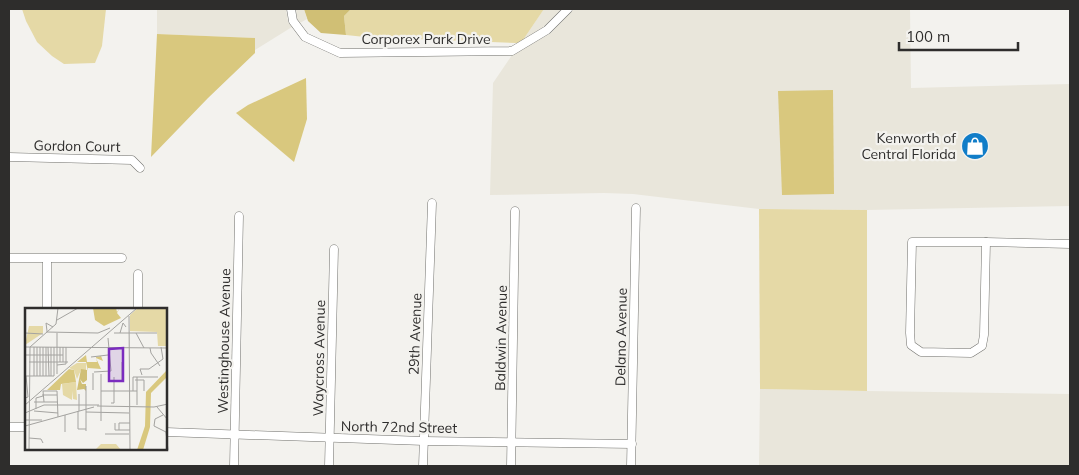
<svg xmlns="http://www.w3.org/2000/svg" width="1079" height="475" font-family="Mulish,sans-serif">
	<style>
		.built { fill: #e9e6db }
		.green { fill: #e5d9a6 }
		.forest { fill: #d0bf75 }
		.water { fill: #d9c87e }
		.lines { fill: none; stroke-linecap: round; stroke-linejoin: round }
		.street-casing { stroke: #71716d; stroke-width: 9 }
		.street { stroke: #fff; stroke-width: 8 }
		.labels { text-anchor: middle; stroke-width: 4.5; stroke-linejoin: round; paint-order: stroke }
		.street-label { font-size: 14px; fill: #2e2d2c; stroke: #f3f2ee }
		.poi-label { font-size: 14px; fill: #2e2d2c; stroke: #f3f2ee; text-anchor: end }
		.inset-road { fill: none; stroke: #a4a3a0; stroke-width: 1 }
		.view { fill: #7b2cbf; fill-opacity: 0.15; stroke: #7b2cbf; stroke-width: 2.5 }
		.inset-edge { fill: none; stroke: #2e2d2c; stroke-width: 2.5 }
	</style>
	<rect width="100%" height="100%" fill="#f3f2ee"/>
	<!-- built -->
	<g class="built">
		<path d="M157,9h129l2,13 4,5 -37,23 -1,-12 -97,-4z"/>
		<path d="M296,9h8l3,10 -7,4 -3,-4z"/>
		<path d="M544,9h18l-18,18 -21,13z"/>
		<path d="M574,9h336l1,79 159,-4v122l-203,4 -108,-1 -126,-15 -29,-1 -114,2 3,-112 19,-28 39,-22z"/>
		<path d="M760,389l107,2 203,3v72h-311z"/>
	</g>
	<!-- green -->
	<g class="green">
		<path d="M22,9h84l-4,37 -7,17 -31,1 -12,-8 -15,-14 -11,-21z"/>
		<path d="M351,9h193l-21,31 -6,3 -152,-6 -19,-2 -2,-19z"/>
		<path d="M759,209l108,1v181l-107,-2z"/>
	</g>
	<!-- forest -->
	<path class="forest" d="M304,9h47l-7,7 2,19 -25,-2 -13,-12z"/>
	<!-- water -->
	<g class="water">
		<path d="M157,34l98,4v15l-47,45 -57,59z"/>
		<path d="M306,78l1,41 -13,43 -58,-49 12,-8z"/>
		<path d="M833,90l1,104 -52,1 -4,-104z"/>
	</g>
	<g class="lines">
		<!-- street casing -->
		<g class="street-casing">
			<g id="street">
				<path d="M291,9l2,12 12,16 35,16 172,-2 35,-21 21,-21"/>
				<path d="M9,157l123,3 8,8"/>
				<path d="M912,242h74l-2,93 -2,11 -11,7 -50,-1 -10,-7 -1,-12z"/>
				<path d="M986,242l84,2"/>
				<path d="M9,258h113"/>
				<path d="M47,309v-50"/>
				<path d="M138,309v-35"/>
				<path d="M9,427h17"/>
				<path d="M166,432l258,9 208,3"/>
				<path d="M234,466l5,-250"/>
				<path d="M329,466l5,-217"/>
				<path d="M423,466l9,-263"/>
				<path d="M511,466l4,-255"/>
				<path d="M631,466l5,-258"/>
			</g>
		</g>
		<!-- street -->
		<use href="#street" class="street"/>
	</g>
	<!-- icons -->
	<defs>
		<g id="shop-disc" transform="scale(1.4375)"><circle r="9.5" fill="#117dc8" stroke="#f3f2ee"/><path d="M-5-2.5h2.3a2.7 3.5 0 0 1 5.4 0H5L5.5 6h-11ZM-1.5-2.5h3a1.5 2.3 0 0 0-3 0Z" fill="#fff"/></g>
	</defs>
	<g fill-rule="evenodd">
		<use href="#shop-disc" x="975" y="146"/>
	</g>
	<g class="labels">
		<!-- street labels -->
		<g class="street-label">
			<text x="426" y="44">Corporex Park Drive</text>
			<text transform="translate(77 146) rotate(1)" y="5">Gordon Court</text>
			<text transform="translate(415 334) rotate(-88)" y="5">29th Avenue</text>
			<text transform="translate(621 337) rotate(-89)" y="5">Delano Avenue</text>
			<text transform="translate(501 338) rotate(-89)" y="5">Baldwin Avenue</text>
			<text transform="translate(224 341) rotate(-89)" y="5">Westinghouse Avenue</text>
			<text transform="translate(319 358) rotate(-89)" y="5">Waycross Avenue</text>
			<text transform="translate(399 427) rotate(1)" y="5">North 72nd Street</text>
		</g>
		<!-- poi labels -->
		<g class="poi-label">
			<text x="956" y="143">Kenworth of<tspan x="956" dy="16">Central Florida</tspan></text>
		</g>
	</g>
	<!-- overview -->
	<g transform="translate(25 308)">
		<rect width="142" height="142" fill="#f3f2ee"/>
		<path d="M113,0h29v38h-9l-1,-14 -27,-1v-16zM4,18h14v7l-18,12zM52,55h9v7l-4,2 1,3 -2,-5 -4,9 -3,-9 -5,-2zM51,74l1,18 -4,-1 -1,-8v9l-9,-5 -1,-11zM76,136h15l5,6h-26z" fill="#e5d9a6"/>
		<path d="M56,61l6,1v10l-4,3 -3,-4 2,5h4v7l-2,-2 -7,1z" fill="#d0bf75"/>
		<path d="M68,0h23l1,4 3,-4 -3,5 4,5 -17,8 -9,-6zM61,47l1,7h10l-1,-5 5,-1 2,5 -7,-3 5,11 -13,-1v3l-2,-9h-9zM44,61l5,1 2,12 -15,2 -1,6h-13zM142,62v7l-16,16 -1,34 -7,23h-6l8,-24 1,-34z" fill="#d9c87e"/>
		<path class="inset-road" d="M104,8l1,134M32,12l21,-12M22,23l-1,-8 7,4M21,24l52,1 12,-5M0,25l18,1M32,25v41M89,25h43M95,25l3,-10 3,4M111,25l8,15M0,39l143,1M9,39v29M12,39v29M15,39v29M18,39v29M21,39v29M23,39l1,29M26,39v29M35,39v15M38,39v15M125,40l1,5 9,13M0,47h38M66,49l17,-2M4,54h39M32,57l9,-1v-17M69,64l17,-1 -3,-33M68,65v17M76,66v31M117,67l-2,-6h9l14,-10 -2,-12M0,68h29v-29M112,69v28M110,72h9v11M97,74v-20M76,83h36M108,83v-14h25M54,86v17M17,87h15M0,90l3,-1 -2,-21M9,94h24M19,94l-1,-11h14l1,26M86,95h3v-26M0,97l112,-97M72,98l57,1 14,-3M132,99l11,13M11,101v-11l7,-2M9,103l24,2M53,103v18h8M61,104l43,1M0,105l19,-8h55M40,107v17M138,107l-8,4 -1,7 12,6 2,18M0,112h17M76,113v-16M90,115v7h15M0,118l69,-19M94,122v-7h11M61,123v-45M80,126h24M4,130l12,1 2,4M4,142l1,-103 26,-23 2,-16"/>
		<path class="view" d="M98,40v33h-14v-32z"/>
		<rect width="142" height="142" class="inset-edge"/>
	</g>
	<!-- border -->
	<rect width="1079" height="475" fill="none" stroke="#2e2d2c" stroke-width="20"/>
	<!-- scale -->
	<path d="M899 42v8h119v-8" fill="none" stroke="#2e2d2c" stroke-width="2.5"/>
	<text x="906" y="42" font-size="15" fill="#2e2d2c" stroke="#f3f2ee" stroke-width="4" paint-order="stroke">100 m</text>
</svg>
